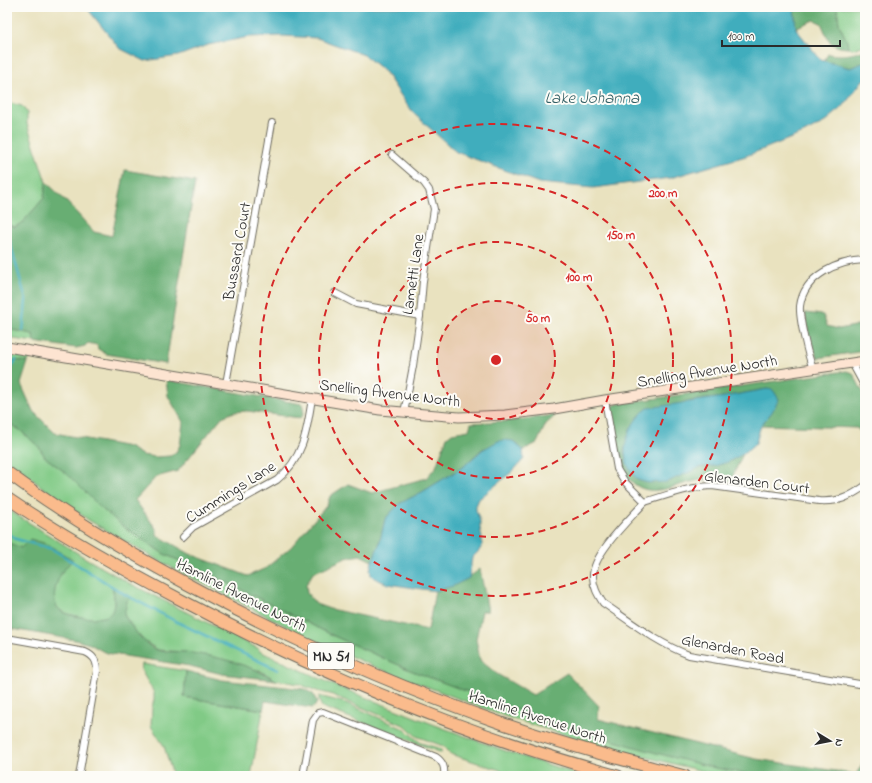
<svg xmlns="http://www.w3.org/2000/svg" width="872" height="783" font-family="'Indie Flower',sans-serif">
	<style>
		.green { fill: #81ca86; stroke: #567a58 }
		.forest { fill: #68ae73; stroke: #4a6c4f }
		.water { fill: #3fadbd; stroke: #356c74 }
		.lines { fill: none; stroke-linecap: round; stroke-linejoin: round }
		.stream { stroke: #3fadbd; stroke-width: 2.5 }
		.street-casing { stroke: #6e6b5f; stroke-width: 8 }
		.secondary-casing { stroke: #6e6b5f; stroke-width: 11 }
		.highway-casing { stroke: #6e6b5f; stroke-width: 13 }
		.street { stroke: #fff; stroke-width: 6 }
		.secondary { stroke: #fde4d1; stroke-width: 9 }
		.highway { stroke: #fabb8c; stroke-width: 11 }
		.ring { fill: none; stroke: #d62828; stroke-width: 2; stroke-dasharray: 7 5 }
		.labels { text-anchor: middle; stroke-width: 4; stroke-linejoin: round; paint-order: stroke }
		.shield { fill: #fdfcf7; stroke: #6a6a68; stroke-width: 1 }
		.shield-label { font-size: 15px; font-weight: bold; fill: #2b2b2b }
		.street-label { font-size: 16px; fill: #2b2b2b; stroke: #fdfcf7 }
		.water-label { font-size: 17px; font-style: italic; fill: #335f65; stroke: #fdfcf7 }
		.centre { fill: #d62828; stroke: #fdfcf7; stroke-width: 2 }
		.ring-label { font-size: 12px; text-anchor: middle; font-weight: bold; fill: #d62828; stroke: #fdfcf7; stroke-width: 4; stroke-linejoin: round; paint-order: stroke }
	</style>
	<rect width="100%" height="100%" fill="#fdfcf7"/>
	<filter id="ink" filterUnits="userSpaceOnUse"><feTurbulence type="fractalNoise" baseFrequency=".025" numOctaves="2"/><feDisplacementMap in="SourceGraphic" scale="8" xChannelSelector="R" yChannelSelector="G"/><feConvolveMatrix kernelMatrix="1 2 1 2 8 2 1 2 1" color-interpolation-filters="sRGB"/></filter>
	<filter id="wash" filterUnits="userSpaceOnUse"><feTurbulence type="fractalNoise" baseFrequency=".012" numOctaves="4" result="noise"/><feDisplacementMap in="SourceGraphic" scale="16" xChannelSelector="R" yChannelSelector="G"/><feGaussianBlur stdDeviation="0.9" result="paint"/><feColorMatrix in="noise" values="0 0 0 0 0 0 0 0 0 0 0 0 0 0 0 0 0 1.4 0 .05"/><feComposite in="paint" operator="in"/></filter>
	<g filter="url(#wash)">
		<rect width="100%" height="100%" fill="#e9e2bf"/>
		<!-- green -->
		<g class="green">
			<path d="M837,7h28v38l-12,4 -5,-1 -1,-7 -8,-17z"/>
			<path d="M7,102l15,4 5,7v11l19,58 -2,16 -21,24 -8,5 -6,-2 -2,-2z"/>
			<path d="M7,329l26,5 1,8 -27,-4z"/>
			<path d="M7,352l24,3 -3,7 -21,-2z"/>
			<path d="M7,422l13,8 19,17 6,10 21,16 35,35 23,19 40,27 46,20 124,62 76,34 77,29 75,27 149,41 47,9h-35l-119,-29 -97,-30 -132,-50 -70,-31 -144,-74 -71,-41 -48,-34 -35,-27z"/>
			<path d="M7,509l80,50 42,24 130,66v2l75,34 101,40 76,28 74,23h-82v-5l-53,-17 -7,-8 -27,-10 -10,-10 -76,-32 -13,-3 -18,-7 -23,-4 -15,-9 -46,-13 -31,-6 -26,-2 -14,-9 -8,-9 -12,-17 3,-14 3,-4 -18,-11c2,8 4,21 -1,28 -7,9 -47,2 -53,-6 -8,-10 -2,-26 4,-36l-40,-24 -13,-5 -2,-6z"/>
			<path d="M142,664l44,7 -2,26 79,13 -12,66h-78l-9,-30 -13,-20 1,-19 2,-7v-7l-13,-23z"/>
			<path d="M319,696l27,7 58,26 17,14 17,5 3,2 1,3 -120,-46 -3,-6z"/>
		</g>
		<!-- forest -->
		<g class="forest">
			<path d="M794,7h43l2,17 8,17 1,7c-21,-1 -19,-9 -27,-25l-7,-3 -17,7 -1,2z"/>
			<path d="M865,50v12l-15,6 -26,-7 4,-7c15,2 22,1 37,-4z"/>
			<path d="M125,170l70,12 -29,182 -60,-10 -8,-5 -1,-4 -9,-2 -3,3 -9,2 -42,-6 -1,-8 -26,-5v-106l2,2 6,2 8,-5 21,-24 2,-16 20,19 28,31 18,4z"/>
			<path d="M805,313l18,2 4,11 12,3 26,-5v27l-47,7c-7,-14 -11,-29 -13,-45z"/>
			<path d="M8,359l20,3 -7,22 12,27 22,22 74,14 13,8 14,2 14,-1 6,-4 4,-7 3,-23 -15,-26 -2,-16 136,24c2,6 3,11 -2,14l-53,-7 -13,1 -12,5 -44,54 -22,6 -21,23 22,30v5l33,19 58,22 18,-8 25,-21 36,-42 3,-9 18,-12 24,9 54,-15 10,-11 11,-30 5,-4 17,-3 2,-7 38,-2 47,-6 -10,9 -9,19 -14,7 -10,-9 -31,8 -19,18 -41,25 -23,12 -14,15 -6,26 -7,16 -12,-6 -14,3 -33,15 -7,12 1,8 9,11 14,5 98,21 7,-39c18,-5 30,-10 45,-22l8,42h-6l-6,28 4,21 17,14 36,21 34,-22 32,33 -1,13 158,40 100,15 9,-14v16h-107l-47,-9 -51,-13 -98,-28 -75,-27 -77,-29 -76,-34 -124,-62 -46,-20 -40,-27 -23,-19 -35,-35 -21,-16 -6,-10 -19,-17 -13,-8v-62z"/>
			<path d="M846,371l5,1 3,3 11,21v41l-8,-9 -96,-3 11,-13 -5,-23 -44,8 -39,5 -57,37 -3,13 3,13 58,9 16,-7 14,-1 13,-4 15,-8 -13,28c-9,0 -19,-3 -28,-2 -23,2 -50,21 -70,2 -5,-4 -10,-11 -12,-17 -5,-17 -6,-38 -9,-56l2,-3 4,-2z"/>
			<path d="M7,537l2,6 12,5 9,-9 17,5 26,16c-4,4 -9,9 -12,14 -6,10 -11,29 0,37 7,6 44,11 50,2 5,-7 3,-19 1,-27l19,11 -4,4 -3,14c7,11 20,30 33,35 8,3 20,1 28,2 31,4 64,12 91,28l-54,-6 -32,-8 -78,-12 -8,-2 -14,-8 -15,-4 -68,-12z"/>
			<path d="M186,671l36,9 82,9 9,5 4,8 -2,4 -3,2 -47,-7 -2,9 -79,-13z"/>
		</g>
		<!-- water -->
		<g class="water">
			<path d="M86,7h708l2,22 25,31 29,8 15,-6v17l-2,1 -21,28 -17,14 -21,11 -58,23 -76,22 -77,10 -54,-5 -83,-31 -44,-40 -27,-40 -21,-17 -47,-17 -34,-2 -34,1 -41,8 -30,11 -33,5 -26,-13z"/>
			<path d="M767,389l6,1 6,9 -7,13 -11,13 -5,18 -13,11 -15,8 -13,4 -14,1 -34,15 -19,1 -11,-3c-4,-5 -8,-11 -10,-16 -7,-20 5,-45 21,-56l75,-11z"/>
			<path d="M505,440l8,1 10,9 1,9 -11,12 -34,28 -3,7v4l4,11v7l2,10v8l-3,5 -7,7 -3,20 -16,8 -18,5 -47,-7 -14,-6 -3,-3 -1,-5 2,-9 7,-16 6,-26 14,-15 23,-12 41,-25 19,-17 16,-9z"/>
		</g>
		<g class="lines">
			<!-- stream -->
			<g class="stream">
				<path d="M7,232l19,68 -3,31"/>
				<path d="M7,375l9,-15"/>
				<path d="M7,532l9,7 36,10 74,46 53,28 99,47"/>
			</g>
		</g>
	</g>
	<g filter="url(#ink)">
		<g class="lines">
			<!-- street casing -->
			<g class="street-casing">
				<g id="street">
					<path d="M392,155l32,28 5,7 5,19 -11,72 -3,35 -7,50 -9,47"/>
					<path d="M335,293l21,11 64,12"/>
					<path d="M852,363l13,24"/>
					<path d="M813,369c-5,-13 -14,-50 -13,-63 4,-31 38,-45 65,-46"/>
					<path d="M226,384l46,-261"/>
					<path d="M605,400l12,69 8,13 20,20c-15,17 -53,52 -52,75 0,10 5,18 10,26 28,19 54,40 86,52l176,30"/>
					<path d="M645,502c22,-7 43,-15 67,-16l107,15c20,1 29,-3 46,-15"/>
					<path d="M183,537l10,-10 84,-47c27,-22 30,-50 35,-82"/>
					<path d="M7,638l78,14c9,4 12,9 12,19l-18,105"/>
					<path d="M303,776l10,-56 5,-7 5,-1 113,45c7,5 9,10 8,19"/>
				</g>
			</g>
			<!-- secondary casing -->
			<g class="secondary-casing">
				<path id="secondary" d="M7,347l373,63 79,7 46,-2 49,-6 51,-9 260,-39"/>
			</g>
			<!-- highway casing -->
			<g class="highway-casing">
				<g id="highway">
					<path d="M7,472c61,46 127,84 195,120 96,51 196,95 299,131 60,21 122,37 184,53"/>
					<path d="M7,498c57,39 117,72 178,104 138,73 282,133 433,174"/>
				</g>
			</g>
			<!-- street -->
			<use href="#street" class="street"/>
			<!-- secondary -->
			<use href="#secondary" class="secondary"/>
			<!-- highway -->
			<use href="#highway" class="highway"/>
		</g>
	</g>
	<!-- distance rings -->
	<circle cx="496" cy="360" r="59" fill="#d62828" fill-opacity=".12"/>
	<g class="ring">
		<circle cx="496" cy="360" r="59"/>
		<circle cx="496" cy="360" r="118"/>
		<circle cx="496" cy="360" r="177"/>
		<circle cx="496" cy="360" r="236"/>
	</g>
	<g class="labels">
		<!-- shield labels -->
		<rect class="shield" x="308" y="643" width="46" height="26" rx="3"/>
		<g class="shield-label">
			<text x="331" y="661">MN 51</text>
		</g>
		<!-- street labels -->
		<g class="street-label">
			<text transform="translate(236 251) rotate(-80)" y="6">Bussard Court</text>
			<text transform="translate(412 274) rotate(-82)" y="6">Lametti Lane</text>
			<text transform="translate(707 370) rotate(-9)" y="6">Snelling Avenue North</text>
			<text transform="translate(390 392) rotate(7)" y="6">Snelling Avenue North</text>
			<text transform="translate(757 481) rotate(7)" y="6">Glenarden Court</text>
			<text transform="translate(230 491) rotate(-32)" y="6">Cummings Lane</text>
			<text transform="translate(242 594) rotate(27)" y="6">Hamline Avenue North</text>
			<text transform="translate(733 648) rotate(11)" y="6">Glenarden Road</text>
			<text transform="translate(538 716) rotate(18)" y="6">Hamline Avenue North</text>
		</g>
		<!-- water labels -->
		<g class="water-label">
			<text x="592" y="103">Lake Johanna</text>
		</g>
	</g>
	<circle cx="496" cy="360" r="6" class="centre"/>
	<g class="ring-label">
		<text x="663" y="197">200 m</text>
		<text x="621" y="239">150 m</text>
		<text x="579" y="281">100 m</text>
		<text x="538" y="322">50 m</text>
	</g>
	<!-- margin -->
	<rect width="872" height="783" fill="none" stroke="#fdfcf7" stroke-width="24"/>
	<!-- north arrow -->
	<g transform="translate(830 741) rotate(100)" stroke="#fdfcf7" stroke-width="3" paint-order="stroke">
	<path d="M0-3L7 15L0 10L-7 15Z" fill="#2b2b2b"/>
	<text y="-6" font-size="11" font-weight="bold" text-anchor="middle" fill="#2b2b2b">N</text>
	</g>
	<!-- scale -->
	<path d="M722 40v6h118v-6" fill="none" stroke="#2b2b2b" stroke-width="2"/>
	<text x="728" y="40" font-size="12" fill="#2b2b2b" stroke="#fdfcf7" stroke-width="3" paint-order="stroke">100 m</text>
</svg>
